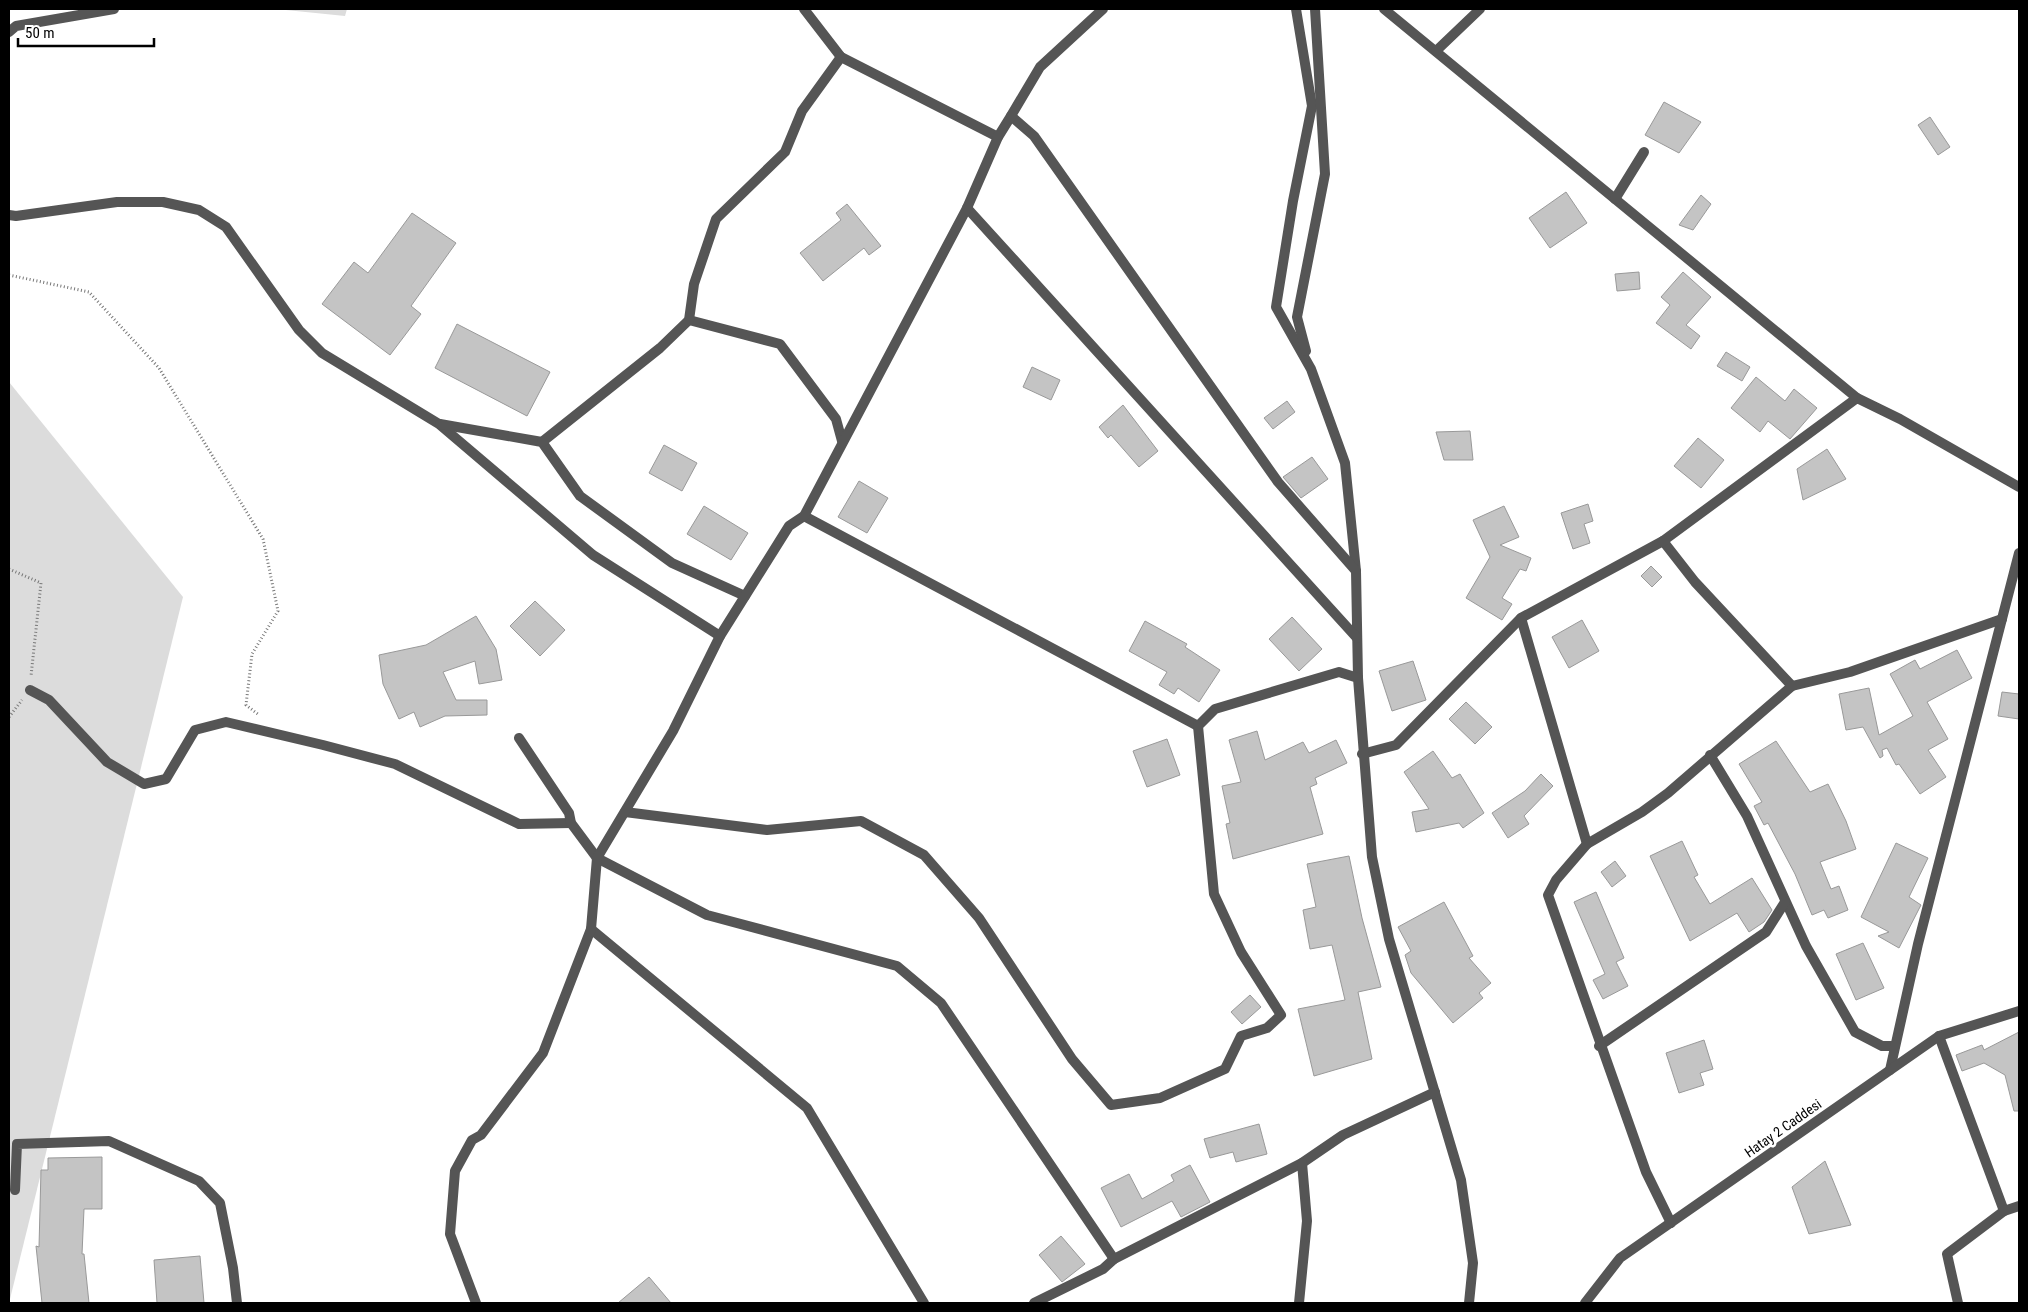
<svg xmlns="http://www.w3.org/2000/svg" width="2028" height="1312" font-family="'Roboto Condensed',sans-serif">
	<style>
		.green { fill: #dcdcdc }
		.building { fill: #c4c4c4; stroke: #999 }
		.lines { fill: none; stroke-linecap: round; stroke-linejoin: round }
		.path { stroke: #777; stroke-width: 3; stroke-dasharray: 1 2.5; stroke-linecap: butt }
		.minor { stroke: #555; stroke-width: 10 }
		.tertiary { stroke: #555; stroke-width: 10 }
		.labels { text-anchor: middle; stroke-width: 5; stroke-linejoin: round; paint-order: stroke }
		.street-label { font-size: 14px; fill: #000; stroke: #fff }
	</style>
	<rect width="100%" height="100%" fill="#fff"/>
	<!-- green -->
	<g class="green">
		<path d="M276,9h71l-2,7z"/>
		<path d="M9,382l174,215 -174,706z"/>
	</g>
	<!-- building -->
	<g class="building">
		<path d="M1664,102l37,20 -22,31 -34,-18z"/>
		<path d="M1930,117l20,30 -12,8 -20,-30z"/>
		<path d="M1566,192l21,31 -37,25 -21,-30z"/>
		<path d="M1701,195l10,9 -18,26 -14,-5z"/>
		<path d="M847,204l34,42 -12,9 -5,-7 -41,33 -23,-28 41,-33 -5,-7z"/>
		<path d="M412,213l44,30 -45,63 10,8 -31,41 -68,-51 32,-42 14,11z"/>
		<path d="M1639,272l1,17 -23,2 -2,-17z"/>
		<path d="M1683,272l28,25 -25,28 14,11 -9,13 -35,-26 14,-18 -9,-8z"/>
		<path d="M457,324l93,48 -23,44 -92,-48z"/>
		<path d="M1726,352l24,15 -8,14 -25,-15z"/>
		<path d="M1032,367l28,13 -9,20 -28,-13z"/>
		<path d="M1756,377l29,24 9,-12 23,19 -27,31 -22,-18 -8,11 -29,-24z"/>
		<path d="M1287,401l8,11 -22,17 -9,-11z"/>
		<path d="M1123,405l35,46 -19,16 -28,-32 -3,3 -9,-11z"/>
		<path d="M1470,431l3,29h-29l-8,-28z"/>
		<path d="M1698,438l26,22 -23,28 -27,-22z"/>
		<path d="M664,445l33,18 -15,28 -33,-18z"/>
		<path d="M1827,449l19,30 -43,21 -6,-31z"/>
		<path d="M1312,457l16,22 -27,19 -18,-21z"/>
		<path d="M859,481l29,17 -21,35 -29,-16z"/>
		<path d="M1588,504l5,17 -9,3 6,19 -17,6 -12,-36z"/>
		<path d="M704,506l44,27 -17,27 -44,-26z"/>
		<path d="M1504,506l15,31 -19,8 31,13 -5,13 -6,-2 -18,29 10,6 -10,16 -36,-22 24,-41 -17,-37z"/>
		<path d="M1651,566l11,11 -10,10 -11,-11z"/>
		<path d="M535,601l30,29 -25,26 -30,-30z"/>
		<path d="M476,616l20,33 6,31 -23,4 -4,-23 -32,11 13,28h31v15l-42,1 -25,11 -6,-15 -15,7 -16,-35 -4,-29 47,-10z"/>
		<path d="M1292,617l30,32 -23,22 -30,-32z"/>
		<path d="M1582,620l17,31 -30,17 -17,-31z"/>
		<path d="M1145,621l42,23 -2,3 35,23 -21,32 -21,-14 -4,6 -15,-9 8,-13 -38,-21z"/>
		<path d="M1957,650l15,28 -45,24 21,37 -20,11 18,27 -26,17 -21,-30 -3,1 -9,-17 -5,2 1,6 -3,2 -17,-31 -17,3 -7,-36 30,-6 10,47 34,-19 -23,-42 25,-14 5,9z"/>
		<path d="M1413,661l13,39 -34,11 -13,-40z"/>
		<path d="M2002,692l17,2v25l-21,-3z"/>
		<path d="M1466,702l26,25 -17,17 -26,-25z"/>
		<path d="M1257,731l8,29 38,-18 6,11 27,-13 11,23 -32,15 2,6 -7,3 13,47 -90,25 -7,-35 4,-1 -8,-37 19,-4 -12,-42z"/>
		<path d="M1167,739l13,36 -33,12 -14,-36z"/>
		<path d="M1776,741l34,51 18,-8 18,37 10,28 -36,13 11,27 8,-3 9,24 -20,8 -4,-8 -12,5 -17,-41 -27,-51 -4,2 -10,-19 8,-4 -23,-38z"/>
		<path d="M1433,751l19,27 8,-4 24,39 -21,15 -4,-5 -43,9 -4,-20 17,-3 -25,-37z"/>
		<path d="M1541,774l12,12 -29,30 5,8 -21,14 -16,-25 33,-22z"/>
		<path d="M1682,841l16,34 -4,2 16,27 42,-26 20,32 -8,12 -15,10 -12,-19 -47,28 -40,-85z"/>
		<path d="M1896,843l32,15 -19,39 12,8 -22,43 -21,-12 11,-4 -28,-15z"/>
		<path d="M1349,856l13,62 19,69 -23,5 14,67 -58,17 -16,-67 47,-9 -13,-55 -22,4 -7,-39 13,-3 -9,-43z"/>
		<path d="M1615,861l11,15 -14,11 -11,-15z"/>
		<path d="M1596,892l28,66 -8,4 12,24 -25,13 -10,-19 12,-6 -31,-72z"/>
		<path d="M1444,902l29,54 -4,2 22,25 -12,10 4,5 -30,25 -42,-50 -6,-18 6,-4 -13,-24z"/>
		<path d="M1863,943l21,45 -28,12 -20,-46z"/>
		<path d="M1250,995l11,12 -19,17 -11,-12z"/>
		<path d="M2019,1032v79h-5l-9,-36 -21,-12 -22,8 -6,-16 26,-10 2,5z"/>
		<path d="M1704,1040l9,29 -13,4 4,12 -25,8 -13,-40z"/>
		<path d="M1259,1124l8,30 -31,8 -3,-10 -23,6 -6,-19z"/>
		<path d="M102,1157v52h-18l-2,45h2l5,49h-47l-6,-57 3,1 2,-77h7v-12z"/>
		<path d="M1825,1161l26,64 -42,9 -17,-47z"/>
		<path d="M1190,1165l20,37 -29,15 -9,-16 -51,26 -20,-39 28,-14 13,25 32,-18 -3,-6z"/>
		<path d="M1061,1236l24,28 -23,18 -23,-27z"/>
		<path d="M200,1256l4,47h-47l-3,-43z"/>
		<path d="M649,1277l22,26h-53z"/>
	</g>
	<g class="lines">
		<!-- path -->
		<g class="path">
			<path d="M9,275l80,17 70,76 104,171 15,72 -26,43 -6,51 13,10"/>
			<path d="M9,569l32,14 -10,93"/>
			<path d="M9,717l13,-17"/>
		</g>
		<!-- minor -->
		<g class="minor">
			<path d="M804,9l37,48"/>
			<path d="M1296,9l16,97 -19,95 -17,106 35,62 34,94 11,108"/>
			<path d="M1384,9l473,389"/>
			<path d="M9,32l7,-6 98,-17"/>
			<path d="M1436,51l44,-42"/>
			<path d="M1011,116l23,20 244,346 78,89 2,107"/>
			<path d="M1615,199l29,-47"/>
			<path d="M967,208l390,430"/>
			<path d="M9,215l7,1 101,-14h46l36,8 27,17 73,103 23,23 117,71 154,131 127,81"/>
			<path d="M689,320l91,24 56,75 6,22"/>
			<path d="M1306,351l-9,-34 28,-143 -10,-165"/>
			<path d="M440,424l102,18 38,54 92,67 73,33"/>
			<path d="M542,442l118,-94 29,-28 5,-36 22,-65 69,-67 17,-41 39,-54 157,80"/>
			<path d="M804,516l394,210"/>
			<path d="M1663,541l32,41 97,104"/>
			<path d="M1521,618l66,226"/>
			<path d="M30,690l19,10 58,62 37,22 22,-5 29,-49 31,-8 97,23 72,19 124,60 52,-1"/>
			<path d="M519,738l50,75 2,10 26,35 110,57 190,51 44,37 173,256"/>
			<path d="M1362,754l34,-9 125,-127 142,-77 194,-143 43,21 119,68"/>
			<path d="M1710,755l37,61 59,130 49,86 27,14h13"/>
			<path d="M625,812l142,18 94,-9 63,34 55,63 93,141 39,46 49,-7 65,-29 16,-33 26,-8 14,-13 -40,-63 -27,-58 -16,-168 17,-17 124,-37 19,6 14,179 17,82 72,241 12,83 -4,40"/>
			<path d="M591,929l216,179 117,195"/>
			<path d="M1939,1036l65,175 -57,43 11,49"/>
			<path d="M1599,1046l167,-114 19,-30"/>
			<path d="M1890,1070l28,-126 101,-391"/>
			<path d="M15,1190l2,-46 92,-3 90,40 21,22 13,65 4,35"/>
			<path d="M2004,1211l15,-5"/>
			<path d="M1671,1223l-25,-51 -98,-277 8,-15 31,-36 55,-32 26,-19 124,-107 58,-14 152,-53"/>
			<path d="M476,1303l-26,-69 5,-63 17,-31 9,-5 62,-82 48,-124 6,-71 76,-127 47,-95 69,-110 15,-10 163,-308 31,-71 13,-21 29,-49 63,-58"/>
			<path d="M1034,1303l69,-34 11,-10 188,-96 41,-28 92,-43"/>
			<path d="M1299,1303l8,-82 -5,-58"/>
		</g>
		<!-- tertiary -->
		<path class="tertiary" d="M1585,1303l35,-45 319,-222 80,-25"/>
	</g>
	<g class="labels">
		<!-- street labels -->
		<g class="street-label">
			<text transform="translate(1783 1128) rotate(-35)" y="5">Hatay 2 Caddesi</text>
		</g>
	</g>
	<!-- border -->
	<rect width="2028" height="1312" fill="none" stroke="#000000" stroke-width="20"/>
	<!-- scale -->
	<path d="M18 38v8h136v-8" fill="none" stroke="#000000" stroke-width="2.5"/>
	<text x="25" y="38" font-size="15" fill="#000000" stroke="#ffffff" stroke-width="4" paint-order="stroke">50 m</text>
</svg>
